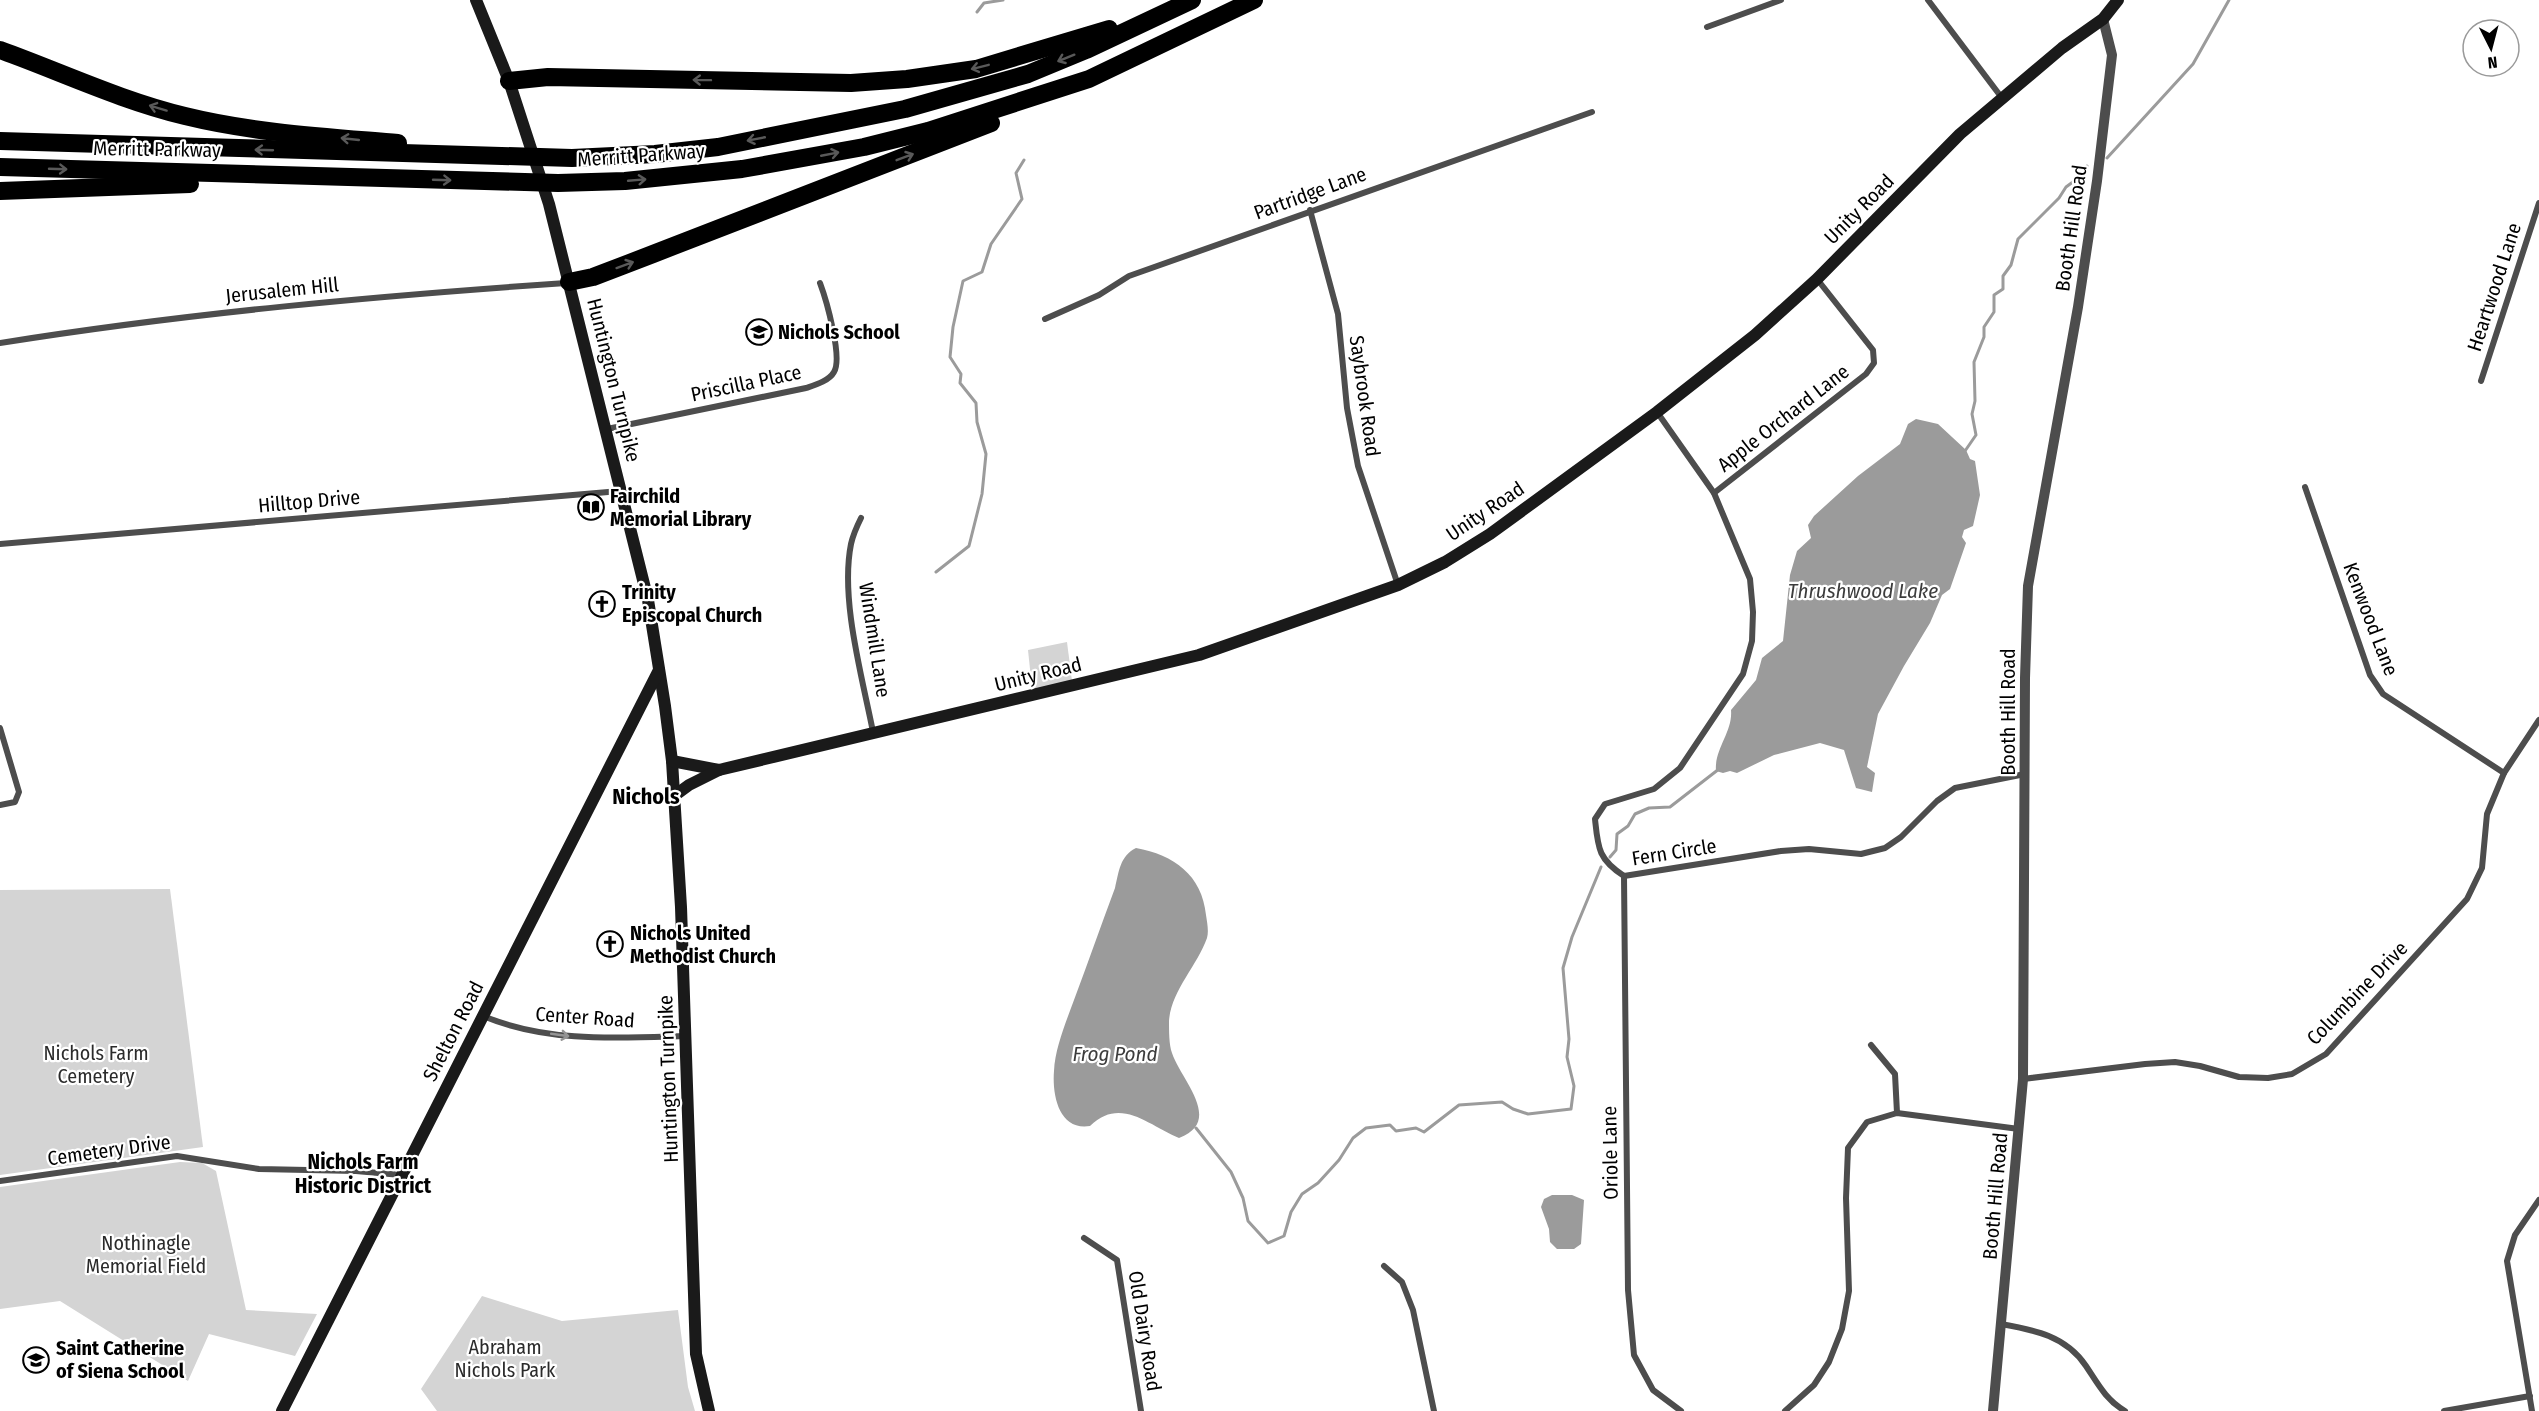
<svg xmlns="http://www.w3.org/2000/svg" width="2539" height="1411" font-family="'Fira Sans Condensed',sans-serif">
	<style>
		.green { fill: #d4d4d4 }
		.water { fill: #9b9b9b }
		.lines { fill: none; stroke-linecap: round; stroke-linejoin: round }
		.stream { stroke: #9b9b9b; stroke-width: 3 }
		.minor { stroke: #4d4d4d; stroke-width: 6 }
		.tertiary { stroke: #4d4d4d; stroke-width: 10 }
		.secondary { stroke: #1a1a1a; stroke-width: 12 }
		.motorway { stroke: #000; stroke-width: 18 }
		.oneway { stroke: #595959 }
		.oneway2 { stroke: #949494 }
		.labels { text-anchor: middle; stroke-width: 4.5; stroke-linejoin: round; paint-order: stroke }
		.street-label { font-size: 20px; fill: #000; stroke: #fff }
		.poi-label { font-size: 20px; font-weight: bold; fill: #000; stroke: #fff; text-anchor: start }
		.park-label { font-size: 20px; fill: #2b2b2b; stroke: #fff }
		.water-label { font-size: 21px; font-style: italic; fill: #3c3c3c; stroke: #fff }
		.neighbourhood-label { font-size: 21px; font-weight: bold; fill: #000; stroke: #fff }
		.quarter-label { font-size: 22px; font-weight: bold; fill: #000; stroke: #fff }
	</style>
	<rect width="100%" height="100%" fill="#fff"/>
	<!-- green -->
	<g class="green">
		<path d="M1067,642l6,47 -40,9 -5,-48z"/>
		<path d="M170,889l33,258 -203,28v-285z"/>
		<path d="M180,1162l22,1 14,8 30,139 71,4 -22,42 -86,-22 -21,47 -128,-80 -60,8v-122z"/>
		<path d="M482,1296l80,25 116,-11 10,77 7,24h-258l-16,-22z"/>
	</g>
	<!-- water -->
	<g class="water">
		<path d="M1916,419l22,5 28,26 4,9 5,2 5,34 -7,31 -9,4 -2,7 4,6 -16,46 -8,6 -12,28 -26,43 -26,48 -11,53 8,6 -3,19 -16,-4 -12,-38 -24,-7 -46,12 -37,18 -7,-2 -7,2 -7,-2c-2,-22 17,-39 15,-61l25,-30 6,-22 21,-17 7,-66 7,-24 14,-13 -3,-13 6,-9 44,-40 42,-32 8,-20z"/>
		<path d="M1136,848c38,7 66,27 70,67 1,7 3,16 1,23 -10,28 -36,53 -38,83 0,10 0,24 3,32 9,27 52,68 7,85 -30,-12 -58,-42 -89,-12 -31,5 -38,-31 -36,-55 1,-23 12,-49 20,-71 14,-37 27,-75 41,-112 4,-17 5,-32 21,-40z"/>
		<path d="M1552,1195h20l12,5 -3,44 -7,5h-17l-7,-7 -1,-13 -8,-22 3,-8z"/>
	</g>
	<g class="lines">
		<!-- stream -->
		<g class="stream">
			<path d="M977,12l7,-9 19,-3"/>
			<path d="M2107,158l86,-94 36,-64"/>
			<path d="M1965,451l11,-16 -4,-21 3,-13 -1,-39 10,-25v-10l10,-15v-17l9,-6v-13l8,-11 7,-26 41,-41 7,-11 15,-11 6,-10"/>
			<path d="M936,572l33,-26 13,-52 4,-40 -9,-32 -1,-19 -16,-20 1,-9 -11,-17 3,-30 10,-46 19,-9 9,-28 31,-45 -6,-26 8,-13"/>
			<path d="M1610,857l6,-7 1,-16 11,-8 7,-12 14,-6 21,-1 49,-38"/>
			<path d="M1196,1128l35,44 12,26 5,23 20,22 16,-7 7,-24 11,-18 16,-11 21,-23 14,-22 13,-10 24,-3 6,6 20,-3 8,4 35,-27 43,-3 11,7 15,5 43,-5 3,-23 -7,-29 2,-18 -6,-71 9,-31 29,-70"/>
		</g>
		<!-- minor -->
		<g class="minor">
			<path d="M1928,0l74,98"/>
			<path d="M1707,27l74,-27"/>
			<path d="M1310,210l28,104 9,94 11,58 40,119"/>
			<path d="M1045,319l54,-24 30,-19 463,-164"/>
			<path d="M0,343c188,-30 376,-47 566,-60"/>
			<path d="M2481,381l58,-178"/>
			<path d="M1657,412l57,81 36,86 3,33 -1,29 -9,33 -63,94 -26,21 -49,15 -10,15c3,29 3,40 29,57l157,-25 28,-2 52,5 24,-6 16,-11 36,-36 18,-13 70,-14"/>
			<path d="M607,429l199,-41c9,-3 23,-7 28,-16 9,-14 -8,-73 -14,-89"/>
			<path d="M2305,487l65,188 13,19 121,79"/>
			<path d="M1714,493l152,-119 8,-11 -1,-13 -56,-71"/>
			<path d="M861,518c-4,8 -8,17 -10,26 -11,55 11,132 22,188"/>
			<path d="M0,544l620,-53"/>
			<path d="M0,728l19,64 -4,10 -15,3"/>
			<path d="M1624,876l4,414 6,65 19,35 28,21"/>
			<path d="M483,1016c65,27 135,22 203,20"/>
			<path d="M1871,1045l24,29 2,39"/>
			<path d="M2023,1079l122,-15 30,-2 25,4 39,11 29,1 24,-4 34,-20 141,-155 15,-31 5,-54 17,-41 35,-53"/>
			<path d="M0,1181l177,-25 82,13 97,2 45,4"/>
			<path d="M1084,1238l33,22 24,151"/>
			<path d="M1384,1266l18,16 11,28 21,101"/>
			<path d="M2001,1324c34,6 65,12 85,42 12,18 20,34 39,45"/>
			<path d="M1785,1411l29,-26 15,-23 13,-33 7,-38 -3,-93 2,-50 19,-26 30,-9 122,16"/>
			<path d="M2444,1411l86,-15"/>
			<path d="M2532,1411l-25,-150 8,-26 24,-35"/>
		</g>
		<!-- tertiary -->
		<path class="tertiary" d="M1993,1411l30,-332 2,-401 3,-92 50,-279 19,-126 15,-126 -9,-36"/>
		<!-- secondary -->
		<g class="secondary">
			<path d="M476,0l33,81 40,123 99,396 17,106 7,55 9,146 15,447 13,57"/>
			<path d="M672,761l47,9"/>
			<path d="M674,796l15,-11 30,-15 480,-115 199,-70 47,-23 45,-28 167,-122 98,-77 62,-56 143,-145 102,-86 41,-29 15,-19"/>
			<path d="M282,1411l377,-741"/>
		</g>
		<!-- motorway -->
		<g class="motorway">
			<path d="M0,50c61,22 122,51 185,66 69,17 142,21 213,27"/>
			<path d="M509,81l39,-4 303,6 56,-4 69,-10 133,-40"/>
			<path d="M0,141l572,17 83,-4 63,-7 187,-38 123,-35 58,-24 106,-50"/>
			<path d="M0,167l558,16 67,-2 117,-12 122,-22 64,-16 161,-52 165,-79"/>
			<path d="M0,191l190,-7"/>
			<path d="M569,282l24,-5 60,-23 338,-131"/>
		</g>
	</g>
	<!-- one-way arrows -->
	<defs><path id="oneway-shaft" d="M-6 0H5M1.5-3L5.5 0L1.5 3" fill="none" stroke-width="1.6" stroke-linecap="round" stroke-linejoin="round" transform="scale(1.5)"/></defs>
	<g class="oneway">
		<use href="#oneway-shaft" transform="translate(1066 58) rotate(158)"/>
		<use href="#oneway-shaft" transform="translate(980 67) rotate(166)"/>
		<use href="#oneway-shaft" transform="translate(702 80) rotate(-179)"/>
		<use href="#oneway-shaft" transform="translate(158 108) rotate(-163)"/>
		<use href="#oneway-shaft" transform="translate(350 139) rotate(-174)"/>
		<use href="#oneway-shaft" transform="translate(756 139) rotate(169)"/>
		<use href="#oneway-shaft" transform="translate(264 150) rotate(-178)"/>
		<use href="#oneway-shaft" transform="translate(830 154) rotate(-11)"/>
		<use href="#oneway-shaft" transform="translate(905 157) rotate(-21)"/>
		<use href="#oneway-shaft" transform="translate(58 169) rotate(2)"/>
		<use href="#oneway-shaft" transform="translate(442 180) rotate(2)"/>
		<use href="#oneway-shaft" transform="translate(637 180) rotate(-5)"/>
		<use href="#oneway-shaft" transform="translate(625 265) rotate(-20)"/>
	</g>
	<use class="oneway2" href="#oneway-shaft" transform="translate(560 1035) rotate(8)"/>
	<!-- icons -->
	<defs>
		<g id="school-ring" transform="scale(1.35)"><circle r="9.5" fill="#fff" stroke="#000" stroke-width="1.5"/><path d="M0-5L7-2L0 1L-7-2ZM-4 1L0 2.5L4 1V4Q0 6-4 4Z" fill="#000"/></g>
		<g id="library-ring" transform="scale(1.35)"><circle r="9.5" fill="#fff" stroke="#000" stroke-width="1.5"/><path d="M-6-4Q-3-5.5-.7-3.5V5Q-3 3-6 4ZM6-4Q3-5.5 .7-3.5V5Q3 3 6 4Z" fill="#000"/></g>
		<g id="church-ring" transform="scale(1.35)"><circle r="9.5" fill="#fff" stroke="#000" stroke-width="1.5"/><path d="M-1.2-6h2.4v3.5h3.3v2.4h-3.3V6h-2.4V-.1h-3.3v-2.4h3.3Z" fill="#000"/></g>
	</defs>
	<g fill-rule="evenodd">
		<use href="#school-ring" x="759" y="332"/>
		<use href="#library-ring" x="591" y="507"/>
		<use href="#church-ring" x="602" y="604"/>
		<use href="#church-ring" x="610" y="944"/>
		<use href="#school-ring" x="36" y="1360"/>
	</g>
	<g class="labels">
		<!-- street labels -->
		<g class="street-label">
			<text transform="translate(157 149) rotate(1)" y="7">Merritt Parkway</text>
			<text transform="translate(641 155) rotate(-4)" y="7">Merritt Parkway</text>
			<text transform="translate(1310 193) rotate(-20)" y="7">Partridge Lane</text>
			<text transform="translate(1859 209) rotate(-45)" y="7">Unity Road</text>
			<text transform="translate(2071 228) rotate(-82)" y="7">Booth Hill Road</text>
			<text transform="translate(2494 287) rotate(-72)" y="7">Heartwood Lane</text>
			<text transform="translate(282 290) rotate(-6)" y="7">Jerusalem Hill</text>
			<text transform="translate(614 380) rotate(76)" y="7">Huntington Turnpike</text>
			<text transform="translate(746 383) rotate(-12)" y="7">Priscilla Place</text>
			<text transform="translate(1365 396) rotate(82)" y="7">Saybrook Road</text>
			<text transform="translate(1783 418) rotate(-38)" y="7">Apple Orchard Lane</text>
			<text transform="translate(309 501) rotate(-5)" y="7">Hilltop Drive</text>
			<text transform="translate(1485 511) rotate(-34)" y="7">Unity Road</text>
			<text transform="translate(2371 619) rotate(69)" y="7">Kenwood Lane</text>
			<text transform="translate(875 640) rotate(81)" y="7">Windmill Lane</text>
			<text transform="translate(1038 674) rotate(-14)" y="7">Unity Road</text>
			<text transform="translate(2008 712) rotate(-90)" y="7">Booth Hill Road</text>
			<text transform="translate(1674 852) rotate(-9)" y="7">Fern Circle</text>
			<text transform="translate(2357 993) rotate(-46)" y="7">Columbine Drive</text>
			<text transform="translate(585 1017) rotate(4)" y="7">Center Road</text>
			<text transform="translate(453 1031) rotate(-63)" y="7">Shelton Road</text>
			<text transform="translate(668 1079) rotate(-92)" y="7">Huntington Turnpike</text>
			<text transform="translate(109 1150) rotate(-8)" y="7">Cemetery Drive</text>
			<text transform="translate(1610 1153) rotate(-91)" y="7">Oriole Lane</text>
			<text transform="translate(1995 1196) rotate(-85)" y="7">Booth Hill Road</text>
			<text transform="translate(1145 1331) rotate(81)" y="7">Old Dairy Road</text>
		</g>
		<!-- poi labels -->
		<g class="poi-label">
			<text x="778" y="339">Nichols School</text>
			<text x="610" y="503">Fairchild<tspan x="610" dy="23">Memorial Library</tspan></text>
			<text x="622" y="599">Trinity<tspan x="622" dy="23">Episcopal Church</tspan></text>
			<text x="630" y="940">Nichols United<tspan x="630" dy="23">Methodist Church</tspan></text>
			<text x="56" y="1355">Saint Catherine<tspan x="56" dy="23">of Siena School</tspan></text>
		</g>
		<!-- park labels -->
		<g class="park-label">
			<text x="96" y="1060">Nichols Farm<tspan x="96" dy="23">Cemetery</tspan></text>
			<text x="146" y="1250">Nothinagle<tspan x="146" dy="23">Memorial Field</tspan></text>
			<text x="505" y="1354">Abraham<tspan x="505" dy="23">Nichols Park</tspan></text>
		</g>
		<!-- water labels -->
		<g class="water-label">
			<text x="1863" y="598">Thrushwood Lake</text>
			<text x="1115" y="1061">Frog Pond</text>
		</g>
		<!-- neighbourhood labels -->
		<g class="neighbourhood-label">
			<text x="363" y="1169">Nichols Farm<tspan x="363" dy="24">Historic District</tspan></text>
		</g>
		<!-- quarter labels -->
		<g class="quarter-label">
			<text x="646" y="804">Nichols</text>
		</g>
	</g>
	<!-- north arrow -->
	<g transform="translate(2491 48) rotate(174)"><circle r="28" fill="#ffffff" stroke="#999999" stroke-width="1.5"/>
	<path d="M0-4.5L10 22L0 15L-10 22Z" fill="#000000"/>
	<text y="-9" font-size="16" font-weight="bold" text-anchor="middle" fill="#000000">N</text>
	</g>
</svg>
